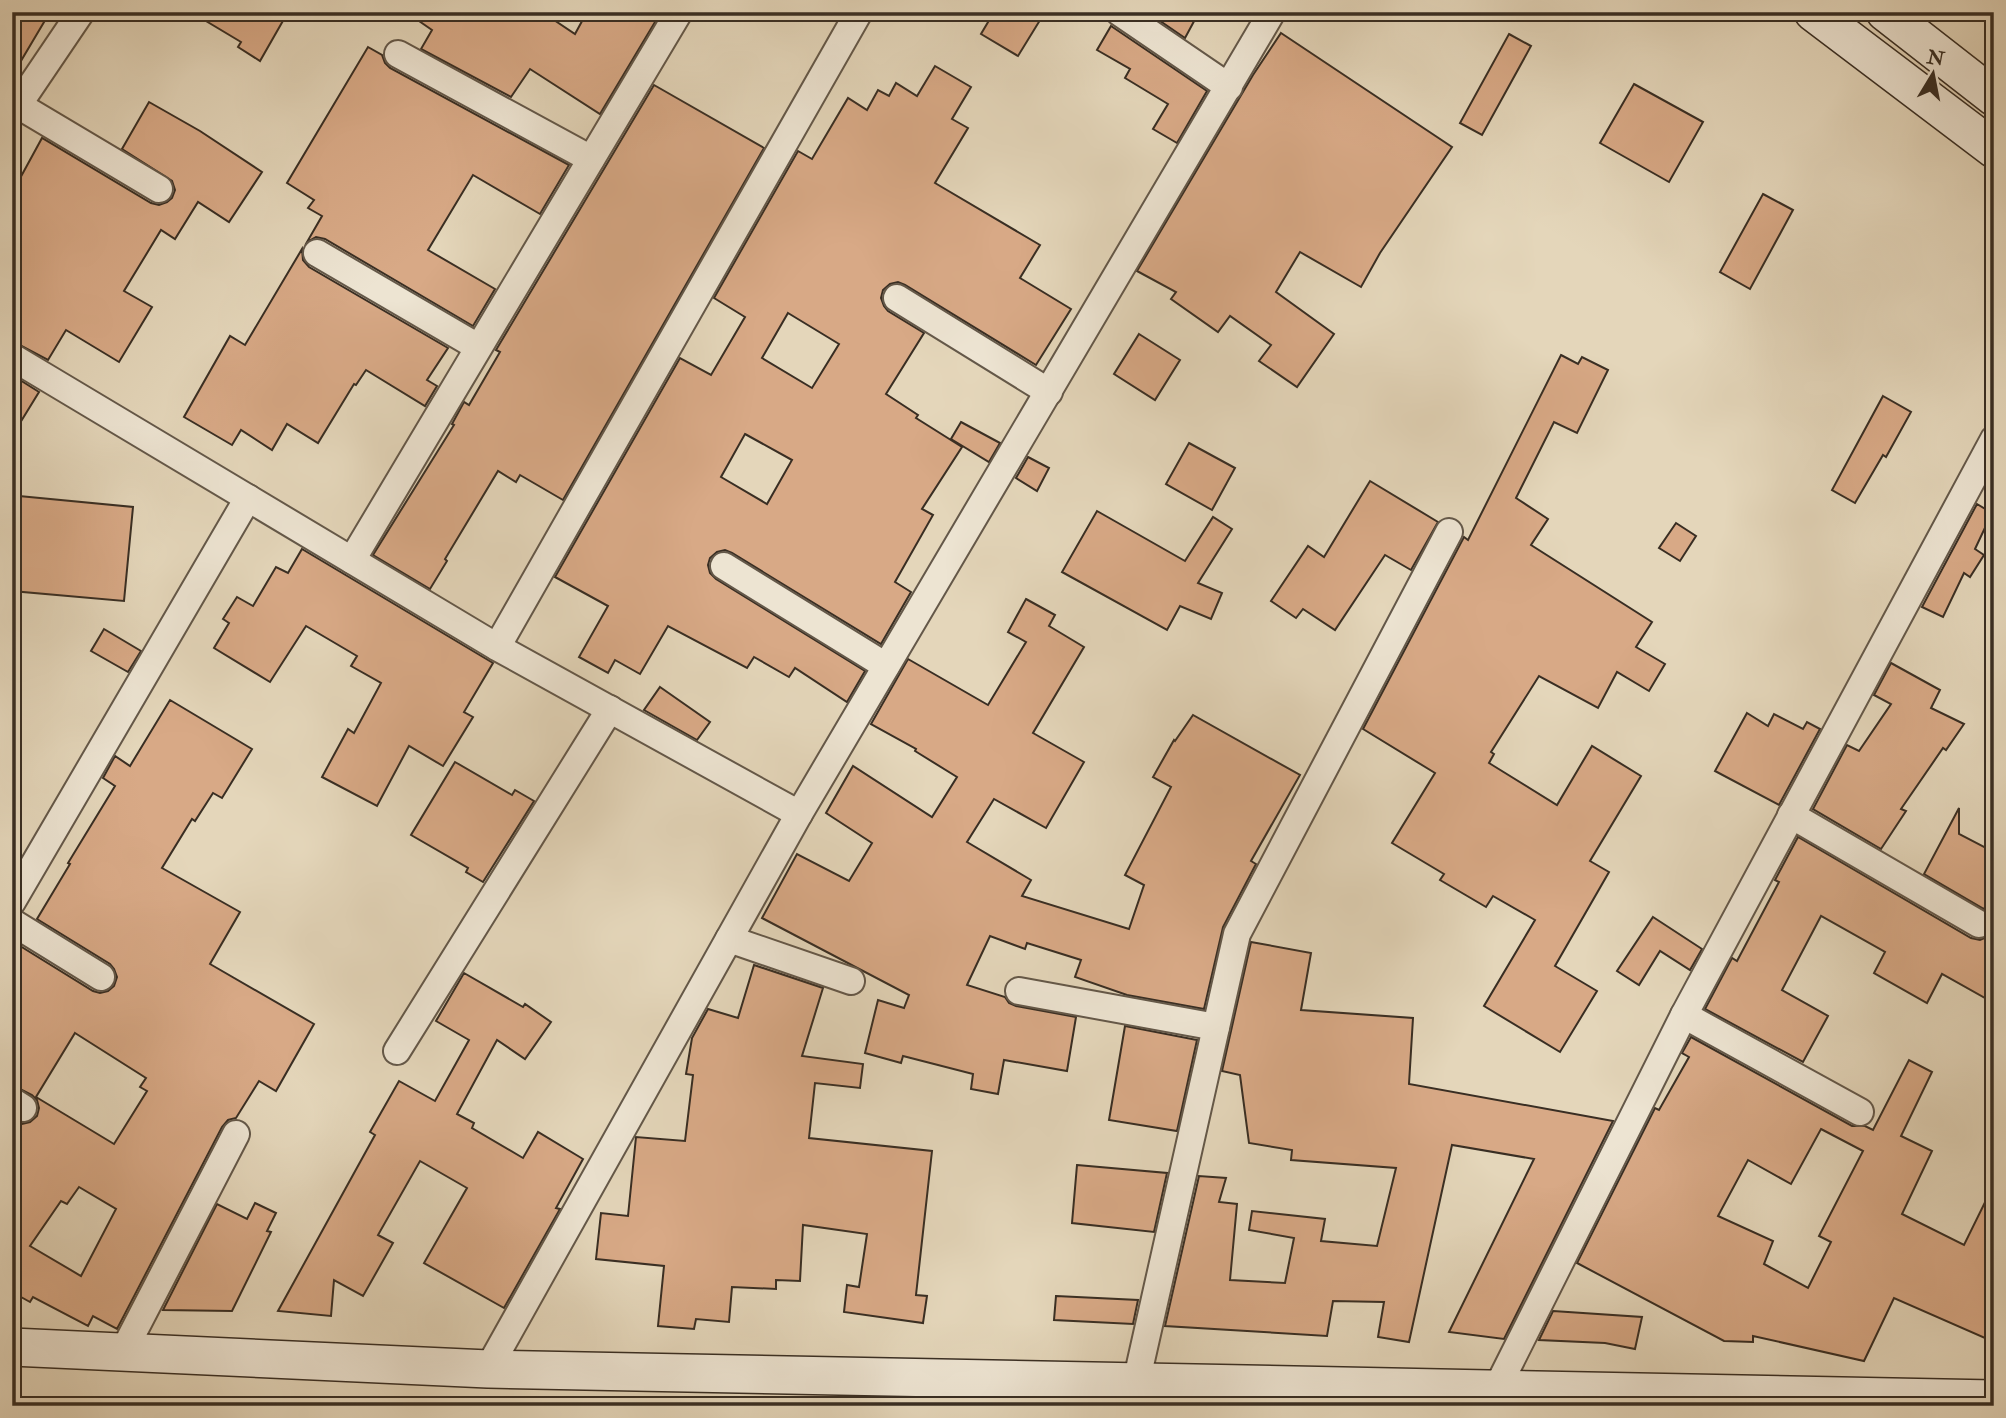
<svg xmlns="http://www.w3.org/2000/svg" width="2006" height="1418" font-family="'IM FELL Double Pica',serif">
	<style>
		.building { fill: #d8a986; stroke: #392e23; stroke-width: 2; fill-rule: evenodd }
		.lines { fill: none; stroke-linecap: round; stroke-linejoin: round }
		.street-casing { stroke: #645849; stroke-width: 30 }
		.secondary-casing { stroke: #392e23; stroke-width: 40 }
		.street { stroke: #ede4d2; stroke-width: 26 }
		.secondary { stroke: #ede4d2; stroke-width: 37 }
	</style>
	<rect width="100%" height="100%" fill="#e4d6ba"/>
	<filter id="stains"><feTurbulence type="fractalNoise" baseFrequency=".00286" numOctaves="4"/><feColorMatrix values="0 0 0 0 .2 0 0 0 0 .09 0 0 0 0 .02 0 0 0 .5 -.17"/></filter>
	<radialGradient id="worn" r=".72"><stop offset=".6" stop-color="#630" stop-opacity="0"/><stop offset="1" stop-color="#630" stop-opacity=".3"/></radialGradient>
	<!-- building -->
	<g class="building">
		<path d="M12,12h38l-38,64z"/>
		<path d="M191,12h97l-28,49 -22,-14 3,-5z"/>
		<path d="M406,12h136l33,22 12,-22h74l-61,102 -70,-45 -19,28 -90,-48 11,-19z"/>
		<path d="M994,12h51l-27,44 -37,-22z"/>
		<path d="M1147,12h52l-14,26z"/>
		<path d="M1111,26l96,65 -30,52 -24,-14 15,-25 -43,-26 5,-9 -33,-19z"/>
		<path d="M1281,33l171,114 -72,106 -19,34 -61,-35 -24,40 58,42 -37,53 -38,-26 12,-16 -41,-29 -12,16 -47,-33 5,-7 -39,-21 116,-196z"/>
		<path d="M1509,34l22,12 -49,89 -22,-12z"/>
		<path d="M368,47l14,8 3,8 5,5 179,97 -29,49 -67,-39 -45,75 67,39 -22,37 -148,-87 -9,-2 -9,5 15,-26 -14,-8 6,-8 -27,-17z"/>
		<path d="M935,66l36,21 -19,32 16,9 -33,55 105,62 -20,33 51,31 -35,56 -131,-80 -7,-3 -8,2 -7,6 -2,8 3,8 4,5 36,22 -38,61 32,21 -2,3 46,29 -40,62 11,6 -38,67 16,10 -30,52 -149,-91 -7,-3 -8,2 -7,6 -2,7 2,8 6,6 149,92 -18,31 -52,-34 -6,9 -35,-20 -7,11 -79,-42 -28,48 -25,-14 -7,13 -29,-16 29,-51 -53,-29 125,-219 31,17 34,-58 -31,-19 84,-147 14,8 36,-61 19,12 11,-20 11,6 7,-13 21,13zM788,313l51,31 -27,44 -50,-30zM745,434l47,26 -25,44 -46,-27z"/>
		<path d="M1634,84l69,38 -34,60 -69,-39z"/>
		<path d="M654,85l110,63 -201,352 -43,-25 -4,7 -18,-11 -53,88 2,2 -17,28 -57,-34 81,-130 -2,-1 12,-22 5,3 31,-53 -4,-2z"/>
		<path d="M149,102l51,29 62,41 -33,50 -31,-20 -23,37 -14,-9 -37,61 28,16 -33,55 -53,-32 -18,30 -36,-19v-148l30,-55 109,65 8,2 8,-3 5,-4 3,-8 -3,-9 -50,-32z"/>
		<path d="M1763,194l30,16 -43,79 -30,-17z"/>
		<path d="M302,249l1,11 6,7 139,81 -21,32 10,6 -12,20 -59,-36 -10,15 -2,-1 -36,59 -31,-19 -15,26 -31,-20 -9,15 -48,-28 46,-81 15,9z"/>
		<path d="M1139,334l41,26 -25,40 -41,-26z"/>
		<path d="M1561,355l17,9 4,-7 26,13 -31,63 -23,-11 -38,76 32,21 -17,26 121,77 -16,25 29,17 -16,27 -32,-19 -19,36 -59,-32 -48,76 3,2 -5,9 68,42 35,-59 49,30 -51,85 19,11 -54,94 42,25 -37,61 -76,-46 51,-86 -42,-24 -7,11 -46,-27 4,-6 -52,-31 43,-70 -72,-44 101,-192 4,3z"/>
		<path d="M12,375l27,17 -27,44z"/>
		<path d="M1883,396l28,16 -25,45 -3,-2 -28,48 -23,-13z"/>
		<path d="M961,422l39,21 -11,19 -38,-23z"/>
		<path d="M1189,443l46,25 -23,42 -46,-26z"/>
		<path d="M1028,457l21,11 -12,23 -21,-13z"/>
		<path d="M1370,481l68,41 -27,48 -26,-15 -50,75 -32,-21 -7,9 -25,-17 37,-55 16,11z"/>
		<path d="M19,496l114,11 -9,94 -112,-10z"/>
		<path d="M1977,504l15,9 -17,36 9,6 -14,22 -6,-4 -21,44 -21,-10z"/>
		<path d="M1097,511l88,50 28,-44 19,12 -34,54 24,10 -11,26 -31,-13 -13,24 -105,-58z"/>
		<path d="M1676,523l20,13 -16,25 -21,-13z"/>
		<path d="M302,549l191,114 -29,49 9,5 -30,49 -34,-20 -32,60 -55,-29 26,-48 6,4 27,-50 -30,-17 6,-10 -51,-30 -36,56 -56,-34 15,-25 -6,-4 14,-22 16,9 23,-39 12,6z"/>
		<path d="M1026,599l29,16 -6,11 35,21 -51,86 51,29 -38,66 -52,-29 -27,43 64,38 -9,16 107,33 15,-44 -19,-10 46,-88 -18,-10 21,-37 1,1 18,-26 107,60 -49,86 5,3 -33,63 -19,82 -77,-14 -52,-18 6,-17 -54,-17 -2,6 -35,-13 -23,49 38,12 4,6 7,3 60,11 -9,54 -63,-11 -6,34 -27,-5 2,-15 -70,-18 -2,7 -36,-10 13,-53 26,8 5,-13 -147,-77 35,-64 52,27 23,-38 -46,-30 27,-47 79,51 25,-40 -42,-26 1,-2 -45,-25 37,-65 80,46 38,-63 -18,-10z"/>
		<path d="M104,629l37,22 -13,21 -37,-21z"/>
		<path d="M1891,663l49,27 -9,18 33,16 -18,26 -3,-2 -42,61 5,2 -25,38 -68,-40 34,-64 12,6 32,-47 -17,-9z"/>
		<path d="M660,687l50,35 -13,18 -53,-30z"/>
		<path d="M170,700l82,49 -30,49 -9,-5 -18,28 -3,-2 -30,49 78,44 -30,52 104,60 -38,67 -17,-10 -23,37 -8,2 -6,7 -105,202 -24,-13 -5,10 -55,-29 -3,5 -18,-10v-172l10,4 8,-2 7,-6 2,-8 -2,-8 -5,-5 -20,-10v-144l81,50 7,2 8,-2 6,-5 3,-9 -3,-8 -4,-5 -73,-45 33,-55 -2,-1 47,-77 -12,-8 12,-22 15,10zM75,1033l71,45 -6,9 7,4 -33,53 -78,-47zM79,1187l37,22 -35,67 -51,-30 31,-45 6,3z"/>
		<path d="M1747,713l21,13 6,-12 29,15 4,-7 13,7 -41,76 -64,-34z"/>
		<path d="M455,762l57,33 3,-5 19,11 -51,81 -17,-10 2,-4 -57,-33z"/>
		<path d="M1959,808v26l35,18v39l-10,18 -60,-35z"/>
		<path d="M1798,837l173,101 9,2 9,-4 5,3v64l-52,-29 -15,29 -53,-30 11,-21 -64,-36 -39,74 46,26 -25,46 -98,-53 27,-51 5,3 42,-79 -4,-2z"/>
		<path d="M1653,917l49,32 -12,21 -30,-19 -21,34 -22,-14z"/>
		<path d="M1251,942l60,11 -10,57 112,8 -4,66 204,37 -109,218 -55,-7 85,-173 -82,-14 -43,197 -31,-5 6,-35 -51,-1 -6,35 -162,-10 34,-150 27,2 -7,24 18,2 -7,76 55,3 9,-45 -45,-8 3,-19 73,8 -4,22 56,5 19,-78 -105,-8 1,-10 -43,-7 -9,-68 -18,-4z"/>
		<path d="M754,965l69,23 -21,68 61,8 -3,24 -45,-5 -6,55 123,13 -16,144 11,1 -4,27 -79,-11 3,-27 12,2 8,-53 -64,-9 -3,56 -24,-1v9l-44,-2 -3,35 -33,-3 -2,10 -36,-3 6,-60 -68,-7 5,-46 27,3 8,-79 49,4 8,-66 -7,-1 6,-36 16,-29 30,9z"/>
		<path d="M464,973l59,34 2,-3 26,18 -26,37 -28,-19 -40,74 17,9 -2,5 51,30 15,-26 45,27 -27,49 4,1 -56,99 -80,-45 43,-75 -47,-27 -42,74 15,8 -30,53 -29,-16 -3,36 -53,-5 97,-176 -5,-3 29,-51 36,20 34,-61 -33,-19z"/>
		<path d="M1125,1026l72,14 -20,91 -68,-11z"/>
		<path d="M1691,1037l161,89h13l8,4 36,-70 23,12 -31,64 31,15 -30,63 62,31 30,-61v158l-100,-44 -30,63 -111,-25v6l-29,-1 -147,-78 78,-155 4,2 30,-53 -7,-4zM1821,1129l42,22 -44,85 12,6 -23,46 -44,-24 9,-23 -55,-25 30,-56 43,24z"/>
		<path d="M1077,1165l90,8 -13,59 -82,-9z"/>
		<path d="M255,1203l21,10 -9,18 4,1 -39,79 -69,-1 54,-106 30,15z"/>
		<path d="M1056,1296l82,4 -5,24 -79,-4z"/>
		<path d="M1553,1311l89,6 -7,32 -30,-6 -66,-3z"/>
	</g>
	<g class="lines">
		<!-- street casing -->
		<g class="street-casing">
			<g id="street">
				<path d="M1119,12l110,75"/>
				<path d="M398,54l193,105"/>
				<path d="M18,105l141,84"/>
				<path d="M12,114l69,-102"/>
				<path d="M317,253l161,94"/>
				<path d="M897,298l152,94"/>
				<path d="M12,357l485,290 302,167"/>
				<path d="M352,560l327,-548"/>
				<path d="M724,566l162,100"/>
				<path d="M497,647l362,-635"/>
				<path d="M1791,815l188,109"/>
				<path d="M12,902l236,-404"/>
				<path d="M12,922l89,55"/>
				<path d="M729,939l122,42"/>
				<path d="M1019,991l197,36"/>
				<path d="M1684,1015l176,97"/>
				<path d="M397,1051l213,-342"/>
				<path d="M12,1101l11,7"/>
				<path d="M123,1352l113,-218"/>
				<path d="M488,1369l311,-555 473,-802"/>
				<path d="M1136,1383l101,-449 212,-402"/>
				<path d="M1496,1390l188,-375 310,-576"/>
			</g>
		</g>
		<!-- secondary casing -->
		<g class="secondary-casing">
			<g id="secondary">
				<path d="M1813,12l181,137"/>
				<path d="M1885,12l109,85"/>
				<path d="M12,1347l476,22 1506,30"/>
			</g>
		</g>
		<!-- street -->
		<use href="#street" class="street"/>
		<!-- secondary -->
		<use href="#secondary" class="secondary"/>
	</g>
	<!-- margin -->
	<rect width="2006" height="1418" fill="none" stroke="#e4d6ba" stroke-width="42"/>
	<rect x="14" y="14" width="1978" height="1390" fill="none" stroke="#392e23" stroke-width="3.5"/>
	<rect x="21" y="21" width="1964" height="1376" fill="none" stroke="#392e23" stroke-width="2"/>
	<!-- north arrow -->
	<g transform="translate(1933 74) rotate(10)" stroke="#ede4d2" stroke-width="5" paint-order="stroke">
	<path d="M0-5L12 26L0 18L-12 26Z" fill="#392e23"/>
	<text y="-10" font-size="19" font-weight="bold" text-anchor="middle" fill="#392e23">N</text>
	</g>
	<rect width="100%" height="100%" filter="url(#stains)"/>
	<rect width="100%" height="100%" fill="url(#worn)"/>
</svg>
